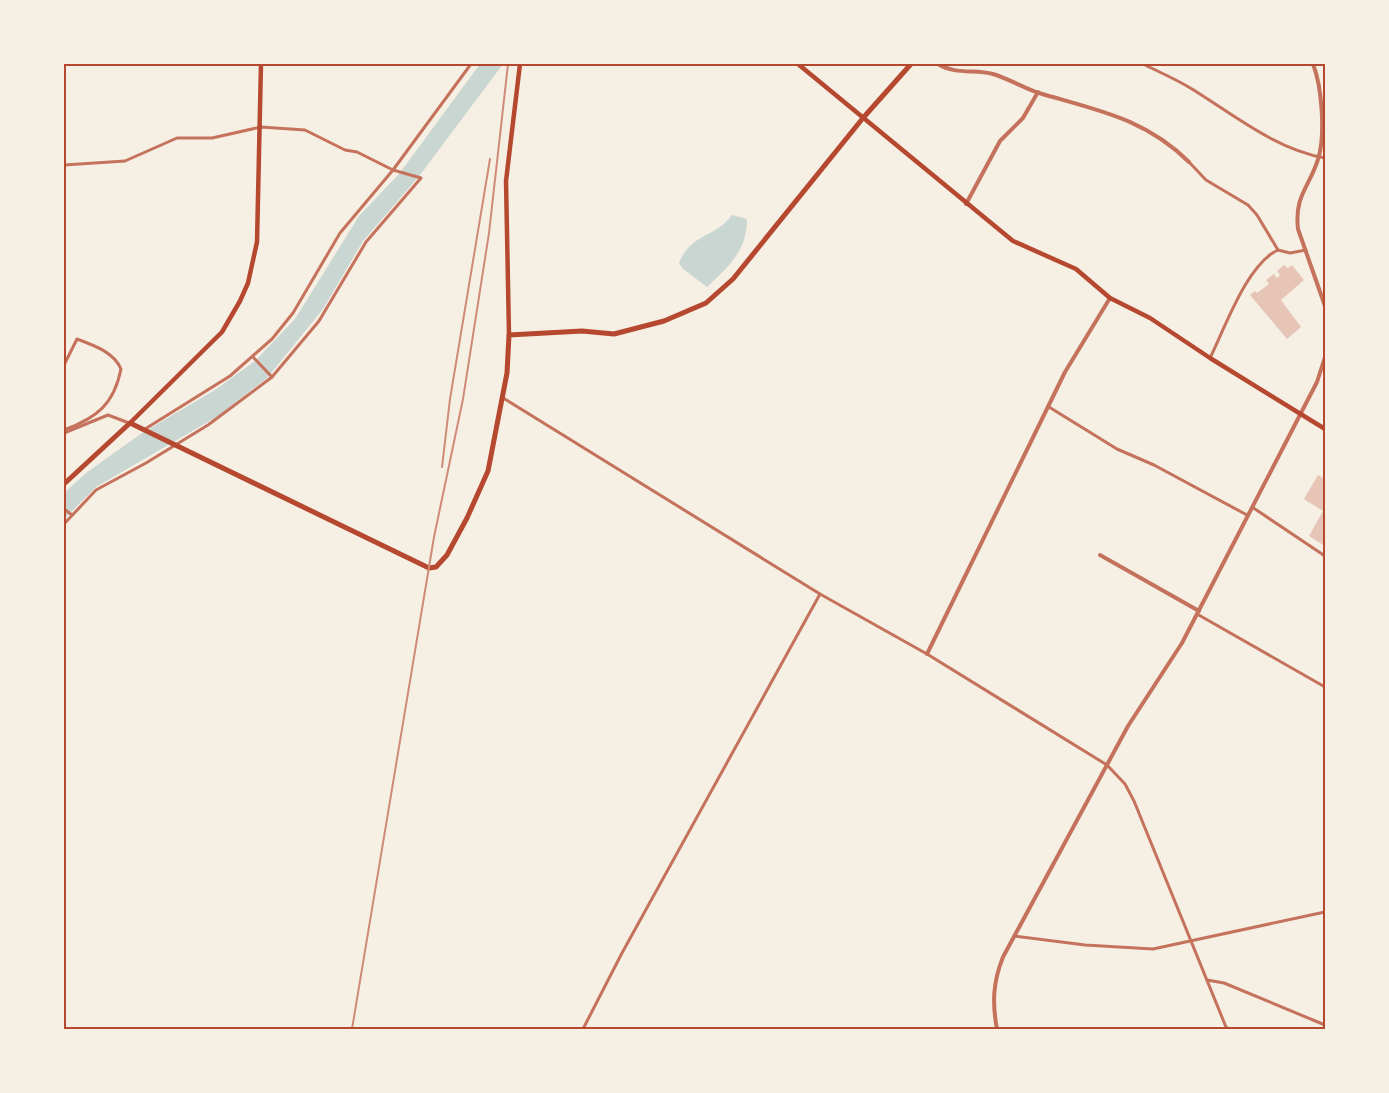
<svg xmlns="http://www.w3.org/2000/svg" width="1389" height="1093" font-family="Karla,sans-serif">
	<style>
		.water { fill: #c9d6d2 }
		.building { fill: #e6c5b7 }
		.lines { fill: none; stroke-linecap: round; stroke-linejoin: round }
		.minor { stroke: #c5725c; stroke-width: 3 }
		.tertiary { stroke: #c5725c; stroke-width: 4 }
		.secondary { stroke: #b5482f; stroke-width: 4.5 }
		.primary { stroke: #b5482f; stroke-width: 5 }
		.rail { stroke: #cf8b77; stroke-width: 2 }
		.neatline { fill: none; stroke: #b5482f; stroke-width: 2 }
	</style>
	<rect width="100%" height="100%" fill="#f6efe4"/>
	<!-- water -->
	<g class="water">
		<path d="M480,64h23l-83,111 -57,66 -40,68 -55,68 -50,39 -122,71 -32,32v-26l22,-20 56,-40 73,-43 40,-29 40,-42 64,-103 40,-42z"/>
		<path d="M732,215l15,4c0,32 -18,47 -40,68l-25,-19 -3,-5c12,-30 38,-26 53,-48z"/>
	</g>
	<!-- building -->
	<g class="building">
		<path d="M1284,265l4,3 4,-3 12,15 -23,20 20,27 -14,12 -37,-44 5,-4 2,2 12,-9 -3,-4 8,-6 3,4 3,-3 -3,-4z"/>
		<path d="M1318,475l7,4v67l-16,-10 14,-25 -19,-12z"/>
	</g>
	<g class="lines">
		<!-- minor -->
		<g class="minor">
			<path d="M1143,64c16,8 33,15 49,25 42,26 83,60 133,69"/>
			<path d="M1189,162l17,18 42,25 9,10 21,35 12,3 16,-3"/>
			<path d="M64,165l61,-4 52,-23h35l49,-11 44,3 40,20 12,2 36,18 28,8 -55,64 -47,79 -47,56 -64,48 -62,38 -50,27 -32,34"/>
			<path d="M253,357l19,20"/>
			<path d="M1210,358c15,-30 37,-94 68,-108"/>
			<path d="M64,365l13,-26c16,6 37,13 44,30 -7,35 -24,49 -57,61"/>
			<path d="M503,398l317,196 107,60 180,111 18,19 9,17 92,226 4,2"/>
			<path d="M1049,407l68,42 37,16 93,50"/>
			<path d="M145,429l85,-53 42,-37 21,-26 47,-80 53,-63 78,-106"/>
			<path d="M64,433l44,-18 21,8"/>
			<path d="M1252,507l73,49"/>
			<path d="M64,509l8,6"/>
			<path d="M1197,614l128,73"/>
			<path d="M1014,936l71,9 68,4 172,-37"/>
			<path d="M1207,980l17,3 101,42"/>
			<path d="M583,1029l39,-76 198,-359"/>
		</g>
		<!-- tertiary -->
		<g class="tertiary">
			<path d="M938,64c17,11 37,5 55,10 16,5 31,14 46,19 57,17 106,25 150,69"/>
			<path d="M1313,64c9,23 12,68 6,92 -8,30 -25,38 -21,73l27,77"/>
			<path d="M966,204l34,-63 23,-23 15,-26"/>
			<path d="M1100,555l99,56"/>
			<path d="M927,654l138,-282 45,-74"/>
			<path d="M997,1029c-5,-26 -4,-47 6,-72l125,-231 54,-83 135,-261 8,-25"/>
		</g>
		<!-- secondary -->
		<g class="secondary">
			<path d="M798,64l215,177 63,28 34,29 40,20 60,40 115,71"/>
			<path d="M509,335l-3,-154 14,-117"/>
			<path d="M130,423l92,-91 18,-31 8,-18 9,-41 4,-178"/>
		</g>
		<!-- primary -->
		<path class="primary" d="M64,484l66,-61 299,145 7,-1 11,-12 20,-37 21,-47 19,-98 2,-38 73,-4 32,3 50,-13 42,-18 27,-24 130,-161 48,-54"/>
		<!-- rail -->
		<g class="rail">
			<path d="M442,467l8,-68 40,-240"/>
			<path d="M352,1029l82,-492 29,-138 26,-166 19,-169"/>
		</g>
	</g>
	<!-- border -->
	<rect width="1389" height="1093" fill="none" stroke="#f6efe4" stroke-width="130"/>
	<rect x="65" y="65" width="1259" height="963" class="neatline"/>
</svg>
